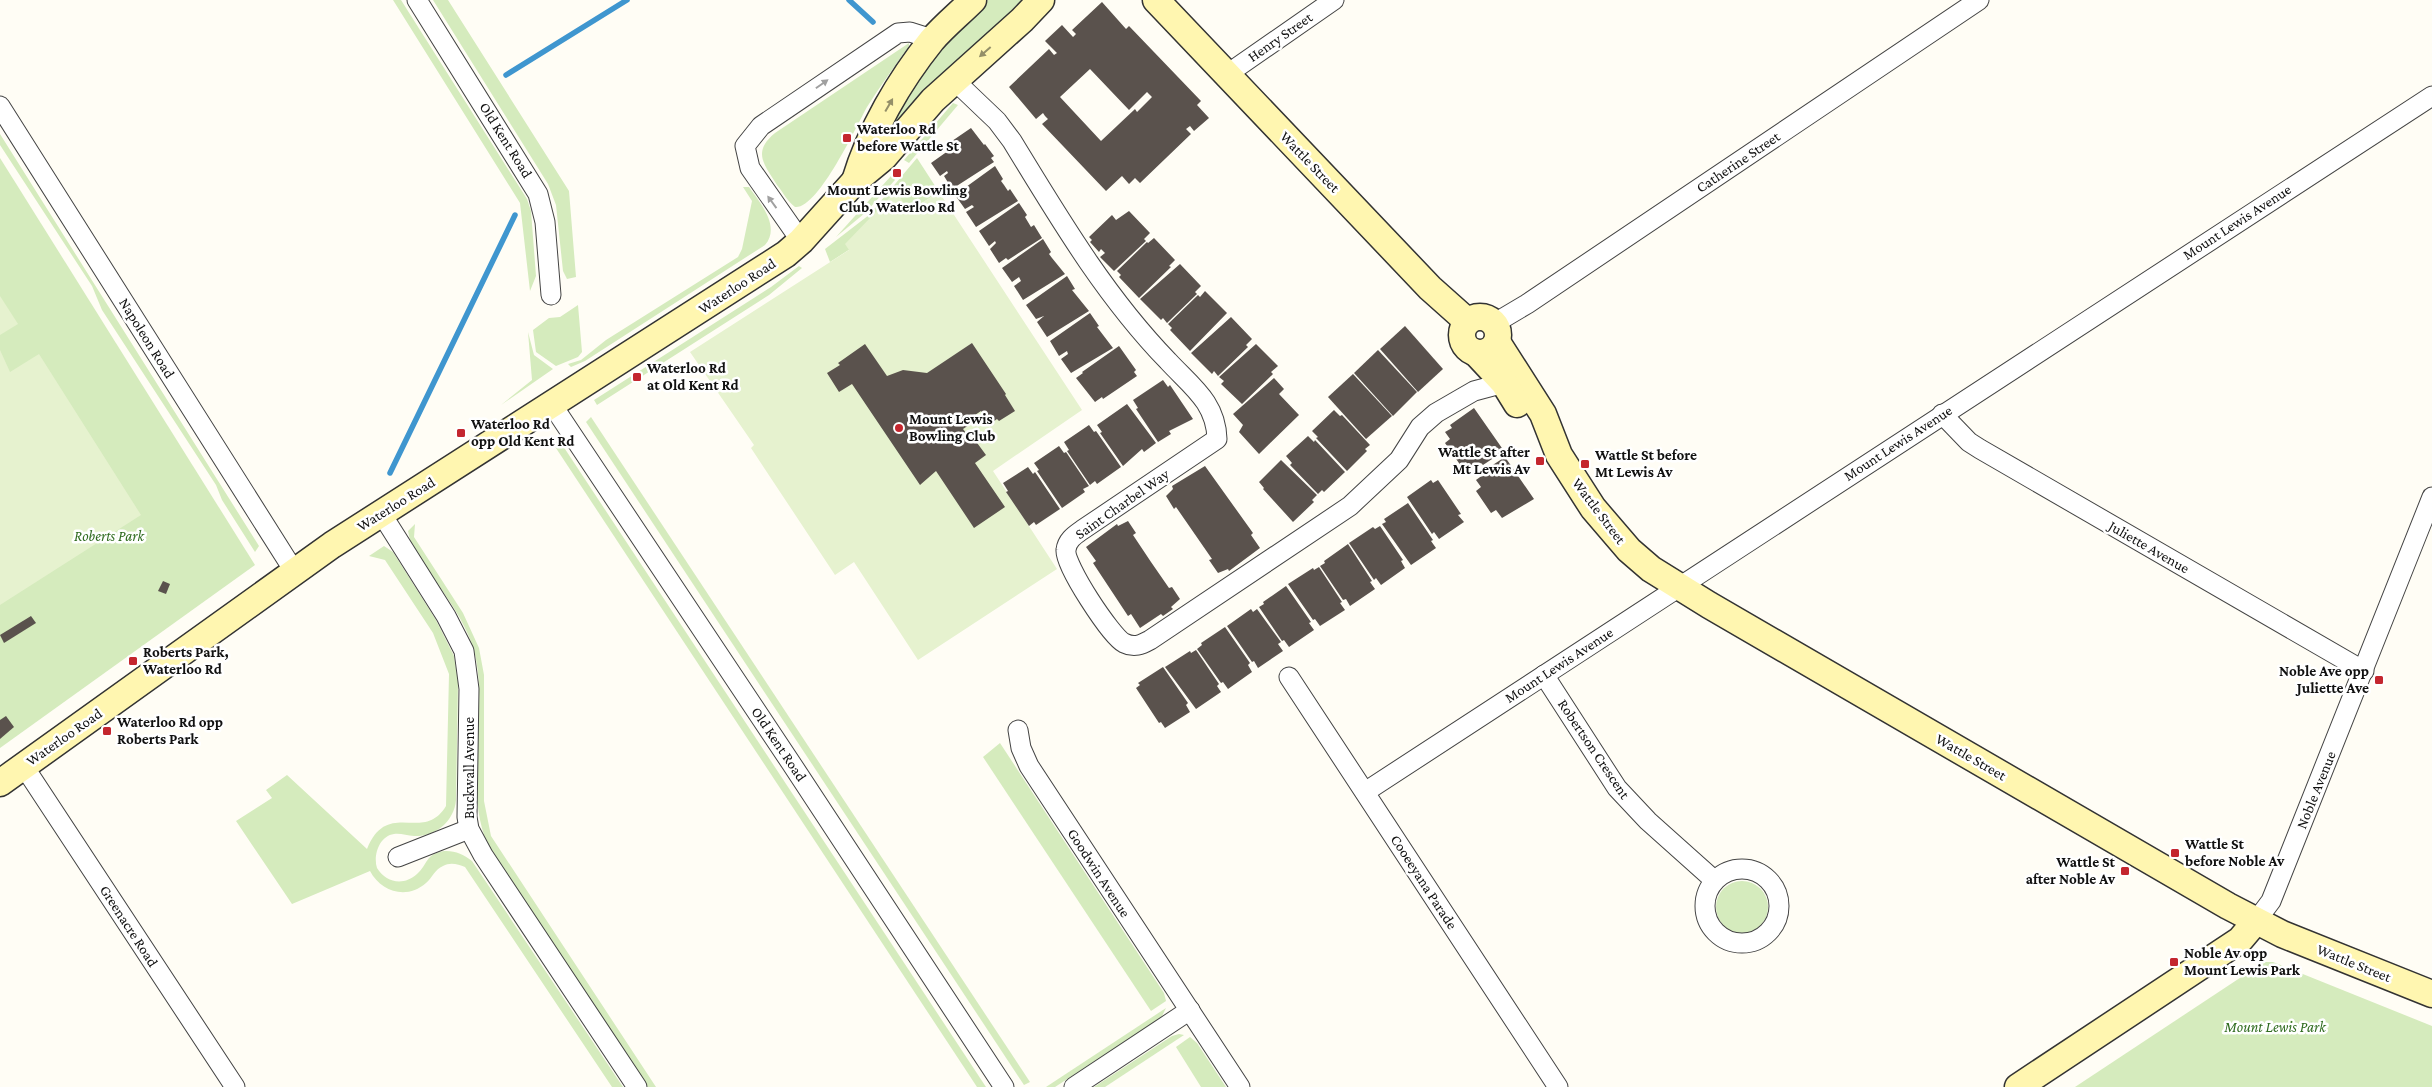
<svg xmlns="http://www.w3.org/2000/svg" width="2432" height="1087" font-family="'Crimson Pro',serif">
	<style>
		.green { fill: #d5ebbd }
		.pitch { fill: #e6f2cf }
		.lines { fill: none; stroke-linecap: round; stroke-linejoin: round }
		.stream { stroke: #3f96cf; stroke-width: 5.5 }
		.building { fill: #5a524d; fill-rule: evenodd }
		.street-casing { stroke: #444; stroke-width: 21 }
		.secondary-casing { stroke: #333; stroke-width: 29 }
		.street { stroke: #fff; stroke-width: 19 }
		.secondary { stroke: #fff6b0; stroke-width: 26 }
		.oneway { fill: #948f68 }
		.oneway2 { fill: #a0a0a0 }
		.poi-dot { fill: #c4262e; stroke: #fff; stroke-width: 2 }
		.labels { text-anchor: middle; stroke-width: 5; stroke-linejoin: round; paint-order: stroke }
		.street-label { font-size: 15px; fill: #111; stroke: #fff }
		.poi-label { font-size: 15px; font-weight: bold; fill: #111; stroke: #fff; text-anchor: start }
		.park-label { font-size: 15px; font-style: italic; fill: #2f6b1f; stroke: #fff }
	</style>
	<rect width="100%" height="100%" fill="#fffdf5"/>
	<!-- green -->
	<g class="green">
		<path d="M393,0h8l126,199 4,12 5,65 -6,15 -10,-88z"/>
		<path d="M433,0h15l121,191 7,86 -9,2 -4,-8 -7,-66 -8,-21z"/>
		<path d="M988,0h44l-141,133 -4,-3c27,-48 60,-93 101,-130z"/>
		<path d="M909,43v3c-14,20 -29,40 -42,61 -10,18 -49,103 -72,100 -8,-6 -12,-15 -18,-22 -13,-21 -25,-33 -2,-52z"/>
		<path d="M953,103l5,2 -49,58 -5,-3z"/>
		<path d="M0,134l259,412 -4,6 -33,-52 -6,-15 -114,-175 -10,-24 -92,-141z"/>
		<path d="M0,158l255,407 -255,183z"/>
		<path d="M917,158l22,34 -109,70 -5,-13 44,-34z"/>
		<path d="M891,176l4,4 -30,33 -29,24z"/>
		<path d="M743,187h6c11,16 32,39 16,58l-180,116 -14,6 -3,-3 13,-4 25,-20 132,-83 4,-8 10,-48z"/>
		<path d="M799,266l3,2 -33,27 -172,110 -3,-5 177,-113z"/>
		<path d="M578,305l4,47 -4,5 -22,9 -20,-14 -3,-22 16,-12 11,-1z"/>
		<path d="M528,332l6,23 19,14 -52,36 31,-25z"/>
		<path d="M591,417l439,665 -6,3 -438,-663z"/>
		<path d="M558,440l7,9 421,638h-9l-425,-645z"/>
		<path d="M415,524l-1,13 49,76 16,35 5,27v126l7,35 165,251h-8l-161,-244c-23,-56 0,-125 -11,-184 -9,-45 -47,-80 -66,-119l-2,-9z"/>
		<path d="M384,546l9,6 43,68 18,36 4,26 -2,118c-2,22 -21,37 -42,36 -7,0 -13,-3 -20,-2 -15,2 -21,22 -17,34 9,15 27,18 40,6 5,-4 8,-11 12,-16 12,-12 31,-7 43,3l151,226h-11l-147,-220c-7,-3 -15,-5 -22,-1 -8,3 -11,12 -17,17 -19,17 -45,9 -56,-12l-78,33 -56,-83 36,-23 -6,-8 21,-15 80,74c21,-51 56,-5 79,-43l3,-132 -16,-41 -48,-73 -16,-4z"/>
		<path d="M1000,743l164,250 2,8 -15,10 -168,-254z"/>
		<circle cx="1742" cy="907" r="26"/>
		<path d="M2264,962h9l159,64v61h-357z"/>
		<path d="M1166,1008l-4,8 -10,8 -97,63h-9z"/>
		<path d="M1179,1034l5,1 -79,52h-11l78,-51z"/>
		<path d="M1190,1037l7,6 29,44h-25l-25,-40z"/>
	</g>
	<!-- pitch -->
	<g class="pitch">
		<path d="M896,191l13,20 30,-19 143,218 -89,61 64,98 -139,91 -64,-98 -19,13 -84,-127 3,-3 -64,-93 159,-102 -4,-6z"/>
		<path d="M0,296l18,28 -18,11z"/>
		<path d="M0,350l10,22 29,-18 102,161 -141,90z"/>
	</g>
	<g class="lines">
		<!-- stream -->
		<g class="stream">
			<path d="M849,0l24,22"/>
			<path d="M506,75l121,-75"/>
			<path d="M390,473l125,-258"/>
		</g>
	</g>
	<!-- building -->
	<g class="building">
		<path d="M1102,2l24,27 3,-3 72,75 -4,4 12,13 -15,13 -4,-5 -4,3 5,5 -51,49 -5,-5 -6,6 -7,-8 -16,15 -64,-67 6,-5 -3,-3 -2,-3 -7,6 -27,-32 40,-38 5,6 3,-2 -12,-12 17,-16 11,12 3,-3 -4,-4zM1090,69l39,41 18,-18 5,5 -15,15 -2,-3 -34,32 -41,-44z"/>
		<path d="M971,128l13,17 1,-1 9,12 -3,2 3,4 -42,27 -8,-13 4,-3 -1,-2 -7,5 -9,-13 24,-17 -3,-5z"/>
		<path d="M995,166l8,13 -2,2 3,4 4,6 2,-2 8,12 -42,26 -10,-15 8,-5 -2,-2 -7,4 -10,-14z"/>
		<path d="M1019,203l8,12 -2,2 6,10 3,-2 8,13 -34,22 -2,-2 -7,5 -9,-14 6,-6 -1,-2 -6,5 -10,-15z"/>
		<path d="M1129,211l21,22 -6,6 2,2 -32,30 -14,-14 5,-4 -4,-4 -2,3 -9,-10 2,-2 -3,-3 23,-22 4,5z"/>
		<path d="M1154,238l21,22 -6,6 2,1 -32,31 -20,-21 2,-2 -4,-4 30,-29 1,1z"/>
		<path d="M1043,239l8,13 -2,2 3,4 13,16 -42,26 -9,-14 7,-5 -2,-4 -7,5 -10,-14z"/>
		<path d="M1180,264l21,22 -6,6 2,2 -30,29 -4,-5 -2,2 -21,-21z"/>
		<path d="M1067,276l8,13 -3,1 17,21 -42,26 -10,-15 7,-6 -8,3 -10,-14z"/>
		<path d="M1205,291l22,22 -37,38 -20,-21 2,-2 -4,-4 30,-29 2,2z"/>
		<path d="M1090,313l9,13 -2,1 16,21 -42,25 -10,-14 7,-5 -1,-3 -8,5 -9,-15z"/>
		<path d="M1231,317l21,22 -6,6 2,2 -30,29 -4,-5 -2,3 -21,-21z"/>
		<path d="M1405,326l38,43 -25,23 -38,-43z"/>
		<path d="M972,343l34,51 -1,1 10,16 -16,10 -2,-2 -7,5 -9,-13 -15,10 3,4 -6,4 3,4 3,-1 17,23 -11,8 30,44 -31,21 -38,-57 -16,14 -68,-101 -13,8 -12,-19 13,-8 -2,-2 27,-19 22,32 16,-6 24,3z"/>
		<path d="M1256,344l22,22 -7,6 2,2 -31,30 -21,-20 3,-3 -5,-4z"/>
		<path d="M1119,346l17,24 -2,2 3,4 -34,23 -1,-2 -7,5 -19,-24 7,-5 -1,-1z"/>
		<path d="M1378,350l39,42 -24,24 -39,-43z"/>
		<path d="M1353,374l39,42 -26,23 -38,-42z"/>
		<path d="M1274,378l10,11 -5,5 20,21 -40,39 -20,-22 4,-7 -10,-11z"/>
		<path d="M1163,380l5,7 2,-2 23,34 -24,12 2,3 -13,8 -22,-33 2,-1 -5,-8z"/>
		<path d="M1127,404l29,39 -12,9 -2,-3 -19,17 -23,-33 2,-1 -5,-7z"/>
		<path d="M1474,408l30,43 -21,14 -2,-2 -10,7 -5,-8 -5,4 -16,-23 5,-4 -5,-7 7,-4 -2,-3z"/>
		<path d="M1334,410l6,6 2,-1 28,30 -5,4 2,2 -20,20 -31,-33 2,-1 -6,-6z"/>
		<path d="M1089,425l5,7 2,-1 25,36 -24,17 -2,-3 -5,4 -23,-34 2,-1 -5,-8z"/>
		<path d="M1308,436l6,6 1,-2 30,32 -21,20 -2,-2 -4,4 -28,-29 2,-2 -6,-7z"/>
		<path d="M1059,446l5,7 2,-1 23,34 -6,3 2,3 -23,16 -25,-37 2,-1 -5,-7z"/>
		<path d="M1505,457l29,42 -32,19 -6,-8 -5,3 -15,-22 5,-4 -5,-7 11,-8 -2,-2z"/>
		<path d="M1281,460l36,35 -5,5 2,2 -21,20 -30,-33 1,-1 -5,-6z"/>
		<path d="M1205,466l48,67 -2,2 9,13 -31,23 -1,-2 -10,4 -9,-13 3,-1 -36,-52 -2,2 -8,-13 7,-7 -1,-3z"/>
		<path d="M1028,467l5,7 2,-2 25,37 -24,16 -2,-3 -5,4 -23,-34 2,-1 -5,-8z"/>
		<path d="M1431,480l2,3 5,-3 23,34 -3,1 6,7 -25,17 -5,-7 -2,2 -25,-37z"/>
		<path d="M1408,503l25,37 -2,1 5,7 -25,17 -29,-41 4,-2 -2,-3z"/>
		<path d="M1128,521l8,12 -3,2 18,27 18,26 3,-1 8,12 -9,8 2,2 -10,7 -2,-2 -21,14 -9,-14 -3,2 -35,-53 3,-2 -10,-14 31,-23 1,2z"/>
		<path d="M1380,526l23,34 -2,1 4,7 -24,17 -5,-7 -2,2 -25,-37 24,-16 2,2z"/>
		<path d="M1348,544l24,37 -2,1 5,7 -25,17 -4,-7 -3,1 -23,-34 5,-3 -1,-2z"/>
		<path d="M1319,567l23,35 -2,1 5,7 -25,16 -5,-7 -2,1 -25,-36 25,-16 1,2z"/>
		<path d="M163,581l7,3 -4,10 -8,-3z"/>
		<path d="M1286,586l25,36 -2,1 5,7 -25,17 -5,-7 -2,1 -23,-34 5,-3 -1,-2z"/>
		<path d="M1251,609l2,3 4,-3 24,33 -3,2 5,7 -25,17 -4,-7 -2,1 -25,-36z"/>
		<path d="M31,616l5,7 -32,20 -4,-8z"/>
		<path d="M1225,627l25,36 -2,2 4,7 -24,17 -5,-7 -2,1 -24,-34 5,-4 -1,-2z"/>
		<path d="M1196,650l23,34 -2,2 4,6 -25,17 -31,-42 25,-16 1,2z"/>
		<path d="M1163,667l25,36 -2,2 4,7 -25,16 -4,-6 -2,1 -23,-35 4,-3 -2,-2z"/>
		<path d="M6,716l8,11 -14,12v-19z"/>
	</g>
	<g class="lines">
		<!-- street casing -->
		<g class="street-casing">
			<g id="street">
				<path d="M417,0l121,194 7,28 6,73"/>
				<path d="M1226,75l108,-75"/>
				<path d="M954,80l43,41 15,20c47,77 93,155 156,220 23,25 48,41 49,78l-135,91c-7,5 -15,10 -16,20 -2,15 45,86 58,93 10,5 17,2 26,-3l200,-134 49,-46 21,-33 16,-14 38,-22 30,-8"/>
				<path d="M0,106l294,465"/>
				<path d="M801,241l-51,-73 -5,-22 16,-20 137,-93 12,-1 22,7"/>
				<path d="M1495,323l32,-19 452,-304"/>
				<path d="M551,403l240,360 213,324"/>
				<path d="M1942,414l27,28 11,7 384,222"/>
				<path d="M381,513l65,103 18,35 5,38 -2,128 2,12 14,26 154,232"/>
				<path d="M1544,675l73,113 31,33 66,59"/>
				<path d="M1289,677l269,410"/>
				<path d="M1018,730l3,18 8,18 211,321"/>
				<path d="M23,765l212,322"/>
				<path d="M1365,792l1067,-696"/>
				<path d="M398,857l71,-28"/>
				<circle cx="1742" cy="906" r="37"/>
				<path d="M2256,921l15,-20 161,-404"/>
				<path d="M1074,1087l116,-77"/>
			</g>
		</g>
		<!-- secondary casing -->
		<g class="secondary-casing">
			<g id="secondary">
				<path d="M1156,0l274,288 37,33"/>
				<path d="M855,181c15,-50 44,-100 77,-141 12,-14 28,-27 41,-40"/>
				<circle cx="1480" cy="335" r="18"/>
				<path d="M1497,342l46,72 16,41 34,53 36,42 22,19 58,36 519,301 54,28 150,60"/>
				<path d="M1476,353l28,30 13,21"/>
				<path d="M0,783l332,-238 454,-291 15,-13 54,-60 29,-24 49,-57 89,-80 19,-20"/>
				<path d="M2018,1087l222,-147 16,-19"/>
			</g>
		</g>
		<!-- street -->
		<use href="#street" class="street"/>
		<!-- secondary -->
		<use href="#secondary" class="secondary"/>
	</g>
	<!-- one-way arrows -->
	<defs><path id="oneway-solid" d="M-6-.8H1V-3.2L6.5 0L1 3.2V.8H-6Z" transform="scale(1.25)"/></defs>
	<g class="oneway">
		<use href="#oneway-solid" transform="translate(985 52) rotate(139)"/>
		<use href="#oneway-solid" transform="translate(889 105) rotate(-60)"/>
	</g>
	<g class="oneway2">
		<use href="#oneway-solid" transform="translate(822 84) rotate(-35)"/>
		<use href="#oneway-solid" transform="translate(772 202) rotate(-126)"/>
	</g>
	<!-- markers -->
	<g class="poi-dot">
		<rect x="842" y="133" width="10" height="10" rx="2.5"/>
		<rect x="892" y="168" width="10" height="10" rx="2.5"/>
		<rect x="632" y="372" width="10" height="10" rx="2.5"/>
		<circle cx="899" cy="428" r="5"/>
		<rect x="456" y="428" width="10" height="10" rx="2.5"/>
		<rect x="1535" y="456" width="10" height="10" rx="2.5"/>
		<rect x="1580" y="459" width="10" height="10" rx="2.5"/>
		<rect x="128" y="656" width="10" height="10" rx="2.5"/>
		<rect x="2374" y="675" width="10" height="10" rx="2.5"/>
		<rect x="102" y="726" width="10" height="10" rx="2.5"/>
		<rect x="2170" y="848" width="10" height="10" rx="2.5"/>
		<rect x="2120" y="866" width="10" height="10" rx="2.5"/>
		<rect x="2169" y="957" width="10" height="10" rx="2.5"/>
	</g>
	<g class="labels">
		<!-- street labels -->
		<g class="street-label">
			<text transform="translate(1280 37) rotate(-35)" y="5">Henry Street</text>
			<text transform="translate(506 140) rotate(58)" y="5">Old Kent Road</text>
			<text transform="translate(1310 162) rotate(46)" y="5">Wattle Street</text>
			<text transform="translate(1738 162) rotate(-34)" y="5">Catherine Street</text>
			<text transform="translate(2237 222) rotate(-33)" y="5">Mount Lewis Avenue</text>
			<text transform="translate(737 286) rotate(-33)" y="5">Waterloo Road</text>
			<text transform="translate(147 338) rotate(58)" y="5">Napoleon Road</text>
			<text transform="translate(1898 443) rotate(-33)" y="5">Mount Lewis Avenue</text>
			<text transform="translate(396 504) rotate(-32)" y="5">Waterloo Road</text>
			<text transform="translate(1122 504) rotate(-35)" y="5">Saint Charbel Way</text>
			<text transform="translate(1599 511) rotate(53)" y="5">Wattle Street</text>
			<text transform="translate(2149 547) rotate(30)" y="5">Juliette Avenue</text>
			<text transform="translate(1559 665) rotate(-33)" y="5">Mount Lewis Avenue</text>
			<text transform="translate(64 737) rotate(-35)" y="5">Waterloo Road</text>
			<text transform="translate(779 744) rotate(56)" y="5">Old Kent Road</text>
			<text transform="translate(1594 749) rotate(56)" y="5">Robertson Crescent</text>
			<text transform="translate(1971 757) rotate(30)" y="5">Wattle Street</text>
			<text transform="translate(469 768) rotate(-90)" y="5">Buckwall Avenue</text>
			<text transform="translate(2316 790) rotate(-68)" y="5">Noble Avenue</text>
			<text transform="translate(1099 873) rotate(57)" y="5">Goodwin Avenue</text>
			<text transform="translate(1424 882) rotate(57)" y="5">Cooeeyana Parade</text>
			<text transform="translate(129 926) rotate(57)" y="5">Greenacre Road</text>
			<text transform="translate(2354 963) rotate(22)" y="5">Wattle Street</text>
		</g>
		<!-- poi labels -->
		<g class="poi-label">
			<text x="857" y="134">Waterloo Rd<tspan x="857" dy="17">before Wattle St</tspan></text>
			<text x="897" y="195" text-anchor="middle">Mount Lewis Bowling<tspan x="897" dy="17">Club, Waterloo Rd</tspan></text>
			<text x="647" y="373">Waterloo Rd<tspan x="647" dy="17">at Old Kent Rd</tspan></text>
			<text x="909" y="424">Mount Lewis<tspan x="909" dy="17">Bowling Club</tspan></text>
			<text x="471" y="429">Waterloo Rd<tspan x="471" dy="17">opp Old Kent Rd</tspan></text>
			<text x="1530" y="457" text-anchor="end">Wattle St after<tspan x="1530" dy="17">Mt Lewis Av</tspan></text>
			<text x="1595" y="460">Wattle St before<tspan x="1595" dy="17">Mt Lewis Av</tspan></text>
			<text x="143" y="657">Roberts Park,<tspan x="143" dy="17">Waterloo Rd</tspan></text>
			<text x="2369" y="676" text-anchor="end">Noble Ave opp<tspan x="2369" dy="17">Juliette Ave</tspan></text>
			<text x="117" y="727">Waterloo Rd opp<tspan x="117" dy="17">Roberts Park</tspan></text>
			<text x="2185" y="849">Wattle St<tspan x="2185" dy="17">before Noble Av</tspan></text>
			<text x="2115" y="867" text-anchor="end">Wattle St<tspan x="2115" dy="17">after Noble Av</tspan></text>
			<text x="2184" y="958">Noble Av opp<tspan x="2184" dy="17">Mount Lewis Park</tspan></text>
		</g>
		<!-- park labels -->
		<g class="park-label">
			<text x="109" y="541">Roberts Park</text>
			<text x="2275" y="1032">Mount Lewis Park</text>
		</g>
	</g>
</svg>
